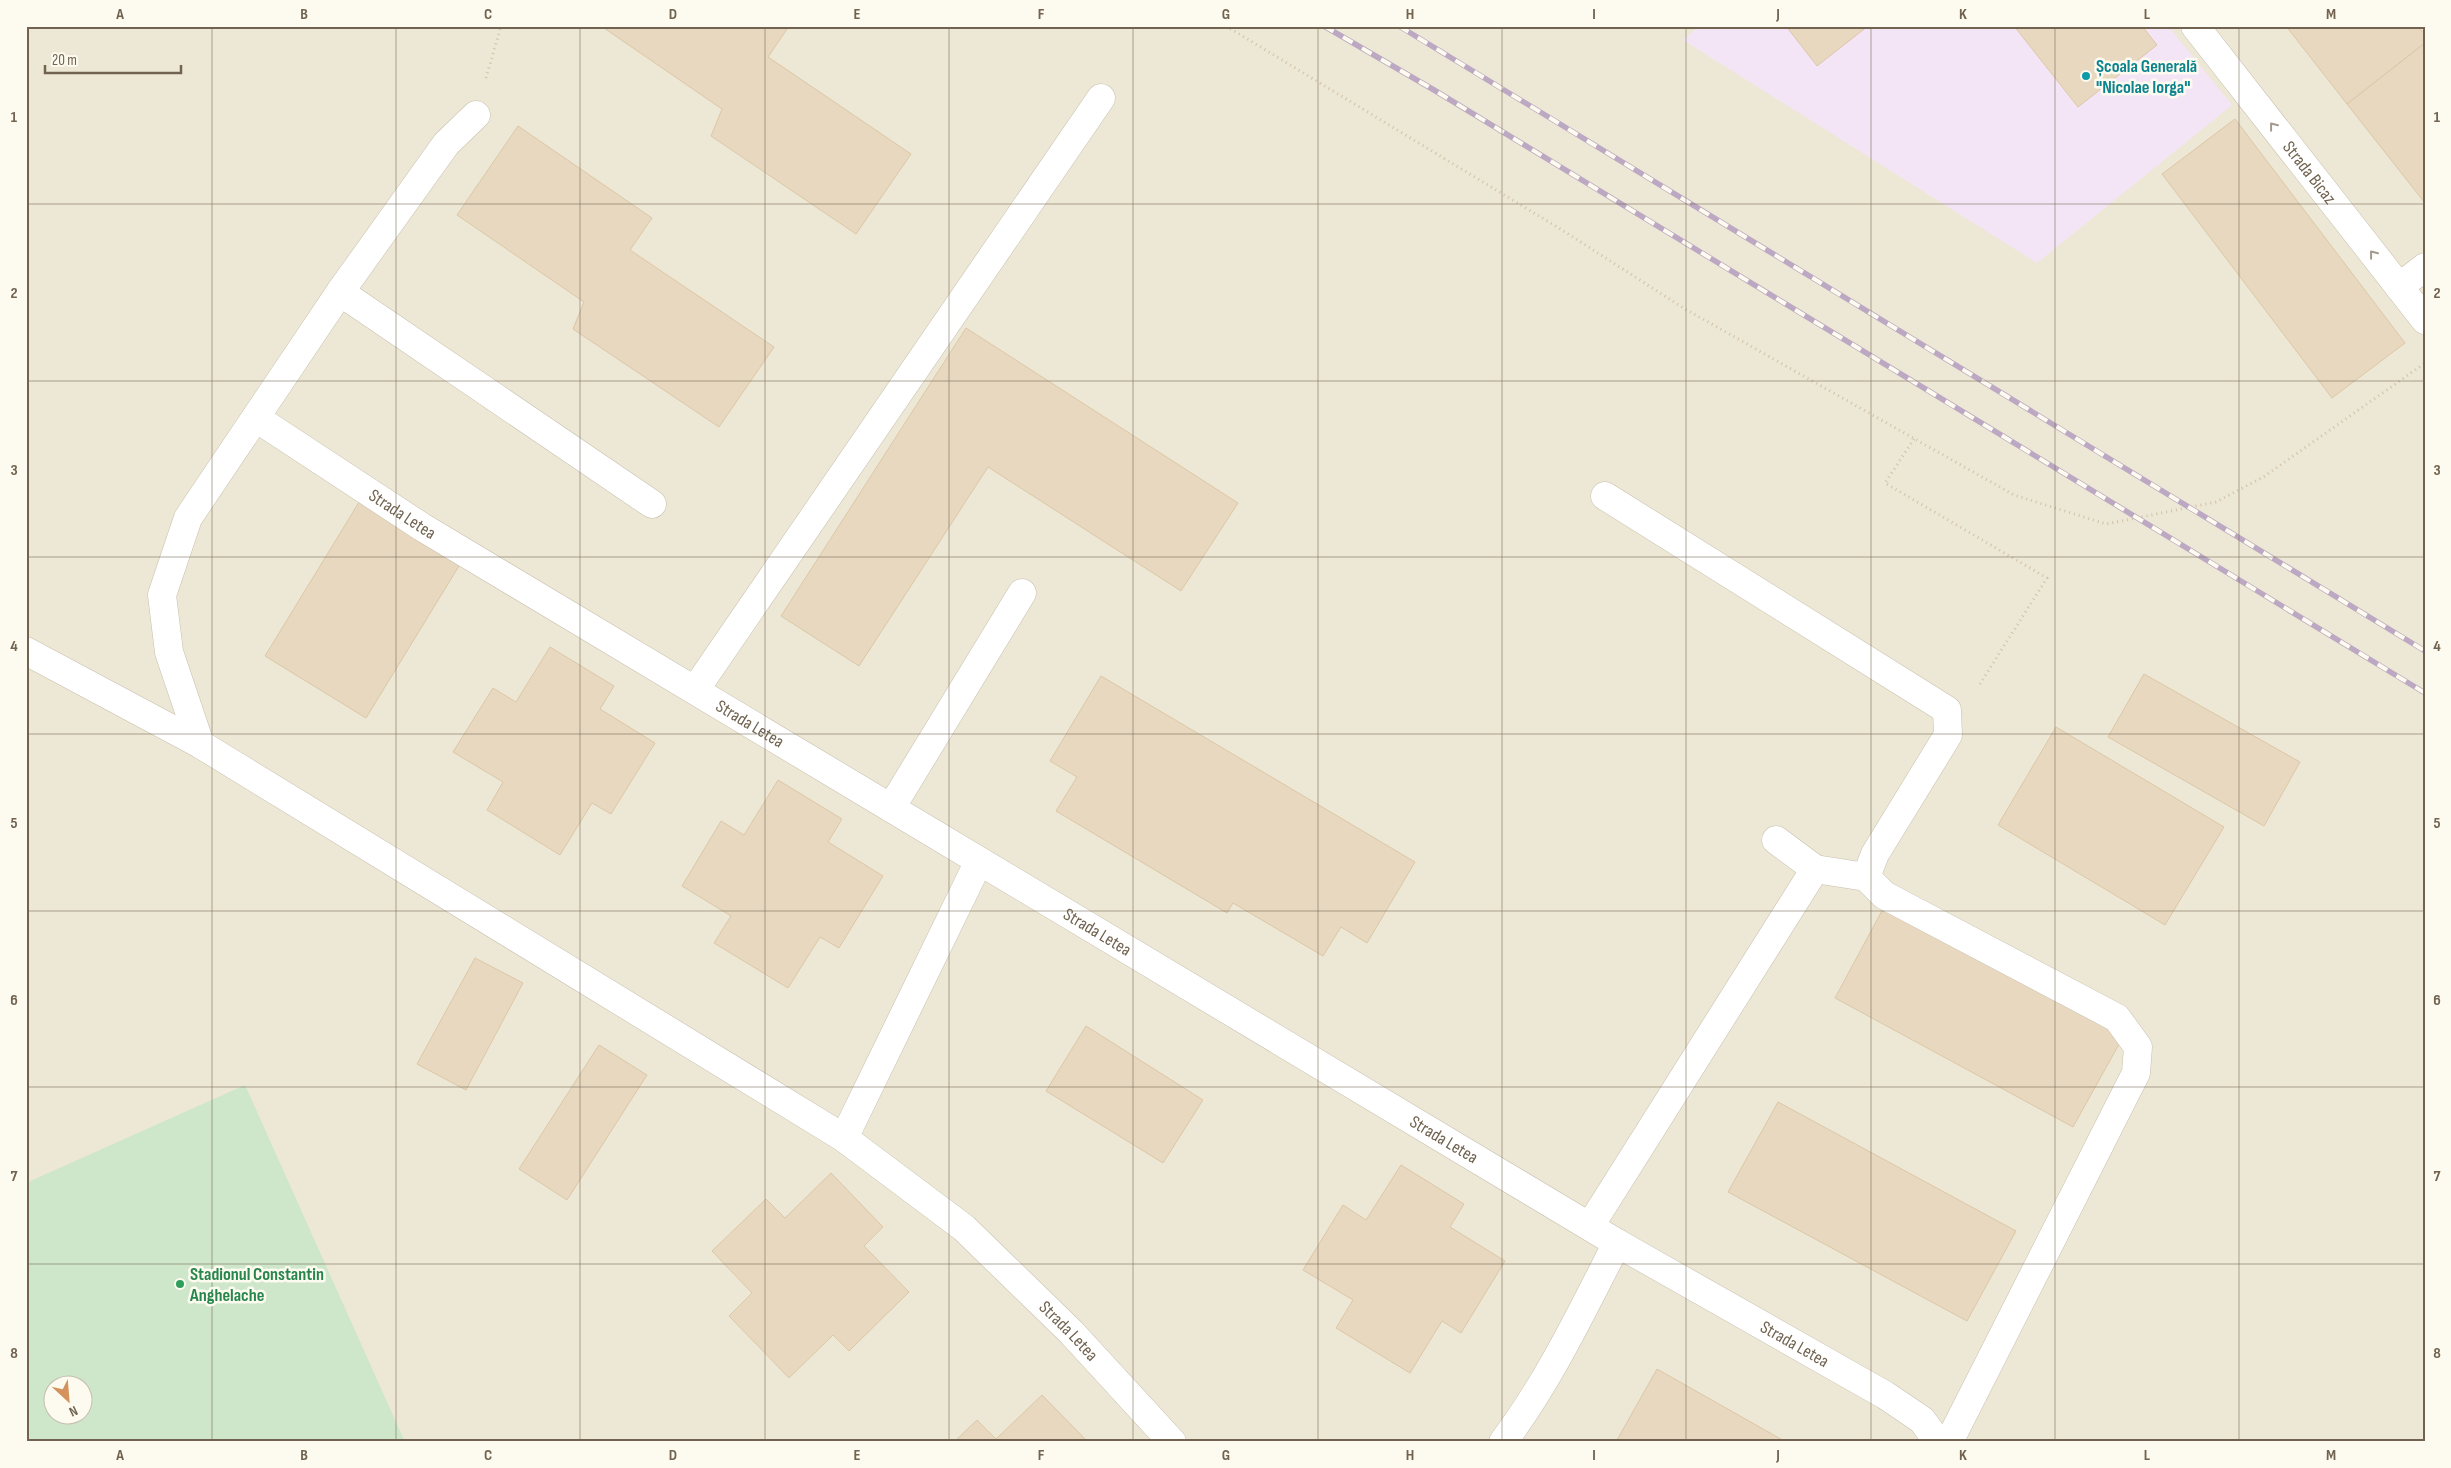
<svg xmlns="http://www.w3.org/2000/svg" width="2451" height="1468" font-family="'Sofia Sans Condensed',sans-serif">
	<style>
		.residential { fill: #ede8d5; fill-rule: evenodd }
		.education { fill: #f4e5f6 }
		.green { fill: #cee6c9; fill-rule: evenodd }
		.building { fill: #e7d8bf; stroke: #dcc7a6 }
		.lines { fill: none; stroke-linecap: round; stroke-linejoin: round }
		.lane-casing { stroke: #c8bfae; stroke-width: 29 }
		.street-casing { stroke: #c8bfae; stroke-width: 29 }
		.path { stroke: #d1c1a7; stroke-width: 3; stroke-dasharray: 1 4; stroke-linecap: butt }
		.lane { stroke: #fff; stroke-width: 28 }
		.street { stroke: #fff; stroke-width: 28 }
		.rail-casing { stroke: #bca8c2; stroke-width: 5.5 }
		.rail { stroke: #fdfbef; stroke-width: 4; stroke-dasharray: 11; stroke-linecap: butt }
		.oneway { stroke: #a39a8d }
		.grid { fill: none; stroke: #716350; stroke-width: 1; stroke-opacity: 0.55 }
		.culture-dot { fill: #0f9aa8; stroke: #fdfbef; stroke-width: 2 }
		.leisure-dot { fill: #2e9e5b; stroke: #fdfbef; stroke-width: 2 }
		.labels { text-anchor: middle; stroke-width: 5; stroke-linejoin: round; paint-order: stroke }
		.culture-label { font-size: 18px; font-weight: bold; fill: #0d838f; stroke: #fdfbef; text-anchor: start }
		.street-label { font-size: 18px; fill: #716350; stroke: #fdfbef }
		.leisure-label { font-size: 18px; font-weight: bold; fill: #27864d; stroke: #fdfbef; text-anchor: start }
		.neatline { fill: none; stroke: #716350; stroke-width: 2 }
		.grid-label { font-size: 16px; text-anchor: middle; font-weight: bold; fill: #716350 }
	</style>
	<rect width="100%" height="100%" fill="#faf7e9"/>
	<!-- residential -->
	<path class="residential" d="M26,26h2399v1416h-2399zM52,1386h30v30h-30z"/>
	<!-- education -->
	<path class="education" d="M1700,26h468l64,79 -195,158 -354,-223z"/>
	<!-- green -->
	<path class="green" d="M245,1085l160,357h-379v-259zM52,1386h30v30h-30z"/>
	<!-- building -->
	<g class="building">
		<path d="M601,26h188l-21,31 143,97 -55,80 -145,-98 11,-27z"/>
		<path d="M1786,26h82l-51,40z"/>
		<path d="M2014,26h128l15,19 -79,62z"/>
		<path d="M2286,26h132l7,9v8l-78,61z"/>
		<path d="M2425,43v160l-78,-99z"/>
		<path d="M2235,119l170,224 -73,55 -170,-224z"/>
		<path d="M518,126l134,92 -22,32 144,97 -55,80 -146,-98 11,-27 -127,-87z"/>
		<path d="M966,328l272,175 -57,88 -193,-124 -129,199 -78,-50z"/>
		<path d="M361,499l101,62 -96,157 -101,-62z"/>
		<path d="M550,647l64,39 -14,23 55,34 -44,71 -19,-11 -32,52 -73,-45 16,-28 -50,-30 40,-64 23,14z"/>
		<path d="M2144,674l156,88 -36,64 -156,-89z"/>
		<path d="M1101,676l314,186 -48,81 -26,-16 -18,29 -90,-53 -6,10 -171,-102 21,-34 -27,-16z"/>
		<path d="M2056,727l168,100 -59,98 -167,-100z"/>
		<path d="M778,780l64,39 -14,23 55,34 -44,72 -19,-11 -32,51 -74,-45 17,-27 -49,-30 39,-65 23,14z"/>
		<path d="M1884,907l239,130 -50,90 -238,-129z"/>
		<path d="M475,958l48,25 -57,107 -49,-26z"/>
		<path d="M1086,1026l117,74 -40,63 -117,-72z"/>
		<path d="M599,1045l48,30 -80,125 -48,-31z"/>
		<path d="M1778,1102l238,129 -49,90 -239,-129z"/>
		<path d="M1401,1165l63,39 -14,23 55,34 -44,72 -19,-12 -32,52 -74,-45 17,-28 -50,-30 40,-65 23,15z"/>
		<path d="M831,1173l52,54 -19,19 45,46 -60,59 -16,-16 -44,43 -60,-62 23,-23 -40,-42 54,-52 19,19z"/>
		<path d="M1657,1369l129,73h-167l-2,-2z"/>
		<path d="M1042,1395l46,47h-134l23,-22 19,19z"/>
	</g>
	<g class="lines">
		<!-- lane casing -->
		<g class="lane-casing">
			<g id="lane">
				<path d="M340,292l312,212"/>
				<path d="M1605,496l342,214 1,25 -73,119 -9,23 18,18 233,123 21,29 -2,26 -187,369"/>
				<path d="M695,690l406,-592"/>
				<path d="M200,744l-31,-92 -7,-57 26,-77 152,-226 106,-148 30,-29"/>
				<path d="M891,808l131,-215"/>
				<path d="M1815,869l51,8"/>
				<path d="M1590,1226l225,-357 -39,-29"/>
			</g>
		</g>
		<!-- street casing -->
		<g class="street-casing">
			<g id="street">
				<path id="s1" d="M2195,26l230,294"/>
				<path d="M2399,287l26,-20"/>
				<path id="s2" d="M256,418l166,109 469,281 726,435 268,152 37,25 16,22"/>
				<path id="s3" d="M26,651l174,93 644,394 120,90 107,104 101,110"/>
				<path d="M844,1138l135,-277"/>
				<path d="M1503,1442c46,-61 79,-131 114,-199"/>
			</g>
		</g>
		<!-- path -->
		<g class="path">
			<path d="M1226,26l336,204 123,79 329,186 92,29 110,-22 49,-26 160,-113"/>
			<path d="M486,78l15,-52"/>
			<path d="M1914,439l-29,44 162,95 -69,109"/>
		</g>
		<!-- lane -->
		<use href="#lane" class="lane"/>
		<!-- street -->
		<use href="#street" class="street"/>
		<!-- rail casing -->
		<g class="rail-casing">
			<g id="rail">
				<path d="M1324,26l110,64 991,603"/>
				<path d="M1399,26l1026,625"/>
			</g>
		</g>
		<!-- rail -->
		<use href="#rail" class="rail"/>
	</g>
	<!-- one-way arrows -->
	<defs><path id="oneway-chevron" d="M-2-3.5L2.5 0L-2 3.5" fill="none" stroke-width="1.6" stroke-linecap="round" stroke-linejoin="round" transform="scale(1.25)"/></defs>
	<g class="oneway">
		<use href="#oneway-chevron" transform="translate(2273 126) rotate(-128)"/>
		<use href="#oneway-chevron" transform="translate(2373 254) rotate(-128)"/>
	</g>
	<!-- grid -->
	<path class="grid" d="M212,26v1416M396,26v1416M580,26v1416M765,26v1416M949,26v1416M1133,26v1416M1318,26v1416M1502,26v1416M1686,26v1416M1871,26v1416M2055,26v1416M2239,26v1416M26,204h2399M26,381h2399M26,557h2399M26,734h2399M26,911h2399M26,1087h2399M26,1264h2399"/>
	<!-- markers -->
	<circle class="culture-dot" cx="2086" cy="76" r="5"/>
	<circle class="leisure-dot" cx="180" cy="1284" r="5"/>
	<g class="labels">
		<!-- culture labels -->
		<g class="culture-label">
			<text x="2096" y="72">Școala Generală<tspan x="2096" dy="21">"Nicolae Iorga"</tspan></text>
		</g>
		<!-- street labels -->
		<g class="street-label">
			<text dy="6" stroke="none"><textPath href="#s1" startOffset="186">Strada Bicaz</textPath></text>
			<text dy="6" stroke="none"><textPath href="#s2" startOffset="175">Strada Letea</textPath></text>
			<text dy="6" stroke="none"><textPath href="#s2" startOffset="581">Strada Letea</textPath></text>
			<text dy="6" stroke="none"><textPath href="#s2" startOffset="986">Strada Letea</textPath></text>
			<text dy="6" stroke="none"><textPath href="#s2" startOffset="1390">Strada Letea</textPath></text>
			<text dy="6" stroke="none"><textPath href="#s3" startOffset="1249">Strada Letea</textPath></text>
			<text dy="6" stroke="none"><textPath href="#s2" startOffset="1796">Strada Letea</textPath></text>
		</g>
		<!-- leisure labels -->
		<g class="leisure-label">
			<text x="190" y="1280">Stadionul Constantin<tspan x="190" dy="21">Anghelache</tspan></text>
		</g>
	</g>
	<!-- border -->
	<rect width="2451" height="1468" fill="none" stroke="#fdfbef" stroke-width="55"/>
	<!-- north arrow -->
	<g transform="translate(68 1400) rotate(154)"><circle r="24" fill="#fdfbef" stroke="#c5beaf"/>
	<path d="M0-4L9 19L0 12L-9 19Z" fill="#d4935d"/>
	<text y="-8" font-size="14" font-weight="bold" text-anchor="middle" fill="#716350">N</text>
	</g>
	<!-- scale -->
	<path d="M45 65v8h136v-8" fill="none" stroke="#716350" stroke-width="2.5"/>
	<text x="52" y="65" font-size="15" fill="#716350" stroke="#fdfbef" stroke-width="4" paint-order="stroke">20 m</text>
	<rect x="28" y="28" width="2396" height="1412" class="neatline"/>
	<g class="grid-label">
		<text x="120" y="19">A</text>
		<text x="304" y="19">B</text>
		<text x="488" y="19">C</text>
		<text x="673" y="19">D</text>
		<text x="857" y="19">E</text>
		<text x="1041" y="19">F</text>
		<text x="1226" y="19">G</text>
		<text x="1410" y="19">H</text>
		<text x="1594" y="19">I</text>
		<text x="1778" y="19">J</text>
		<text x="1963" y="19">K</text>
		<text x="2147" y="19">L</text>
		<text x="2331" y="19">M</text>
		<text x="14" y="122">1</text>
		<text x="2437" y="122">1</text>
		<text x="14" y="298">2</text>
		<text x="2437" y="298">2</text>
		<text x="14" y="475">3</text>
		<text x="2437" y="475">3</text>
		<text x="14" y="651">4</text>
		<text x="2437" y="651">4</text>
		<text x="14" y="828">5</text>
		<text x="2437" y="828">5</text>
		<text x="14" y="1005">6</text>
		<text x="2437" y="1005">6</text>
		<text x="14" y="1181">7</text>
		<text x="2437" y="1181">7</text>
		<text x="14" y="1358">8</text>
		<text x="2437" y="1358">8</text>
		<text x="120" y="1460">A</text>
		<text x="304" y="1460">B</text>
		<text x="488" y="1460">C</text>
		<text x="673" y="1460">D</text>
		<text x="857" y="1460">E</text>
		<text x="1041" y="1460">F</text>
		<text x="1226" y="1460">G</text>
		<text x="1410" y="1460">H</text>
		<text x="1594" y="1460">I</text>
		<text x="1778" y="1460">J</text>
		<text x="1963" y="1460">K</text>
		<text x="2147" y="1460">L</text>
		<text x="2331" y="1460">M</text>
	</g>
</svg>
